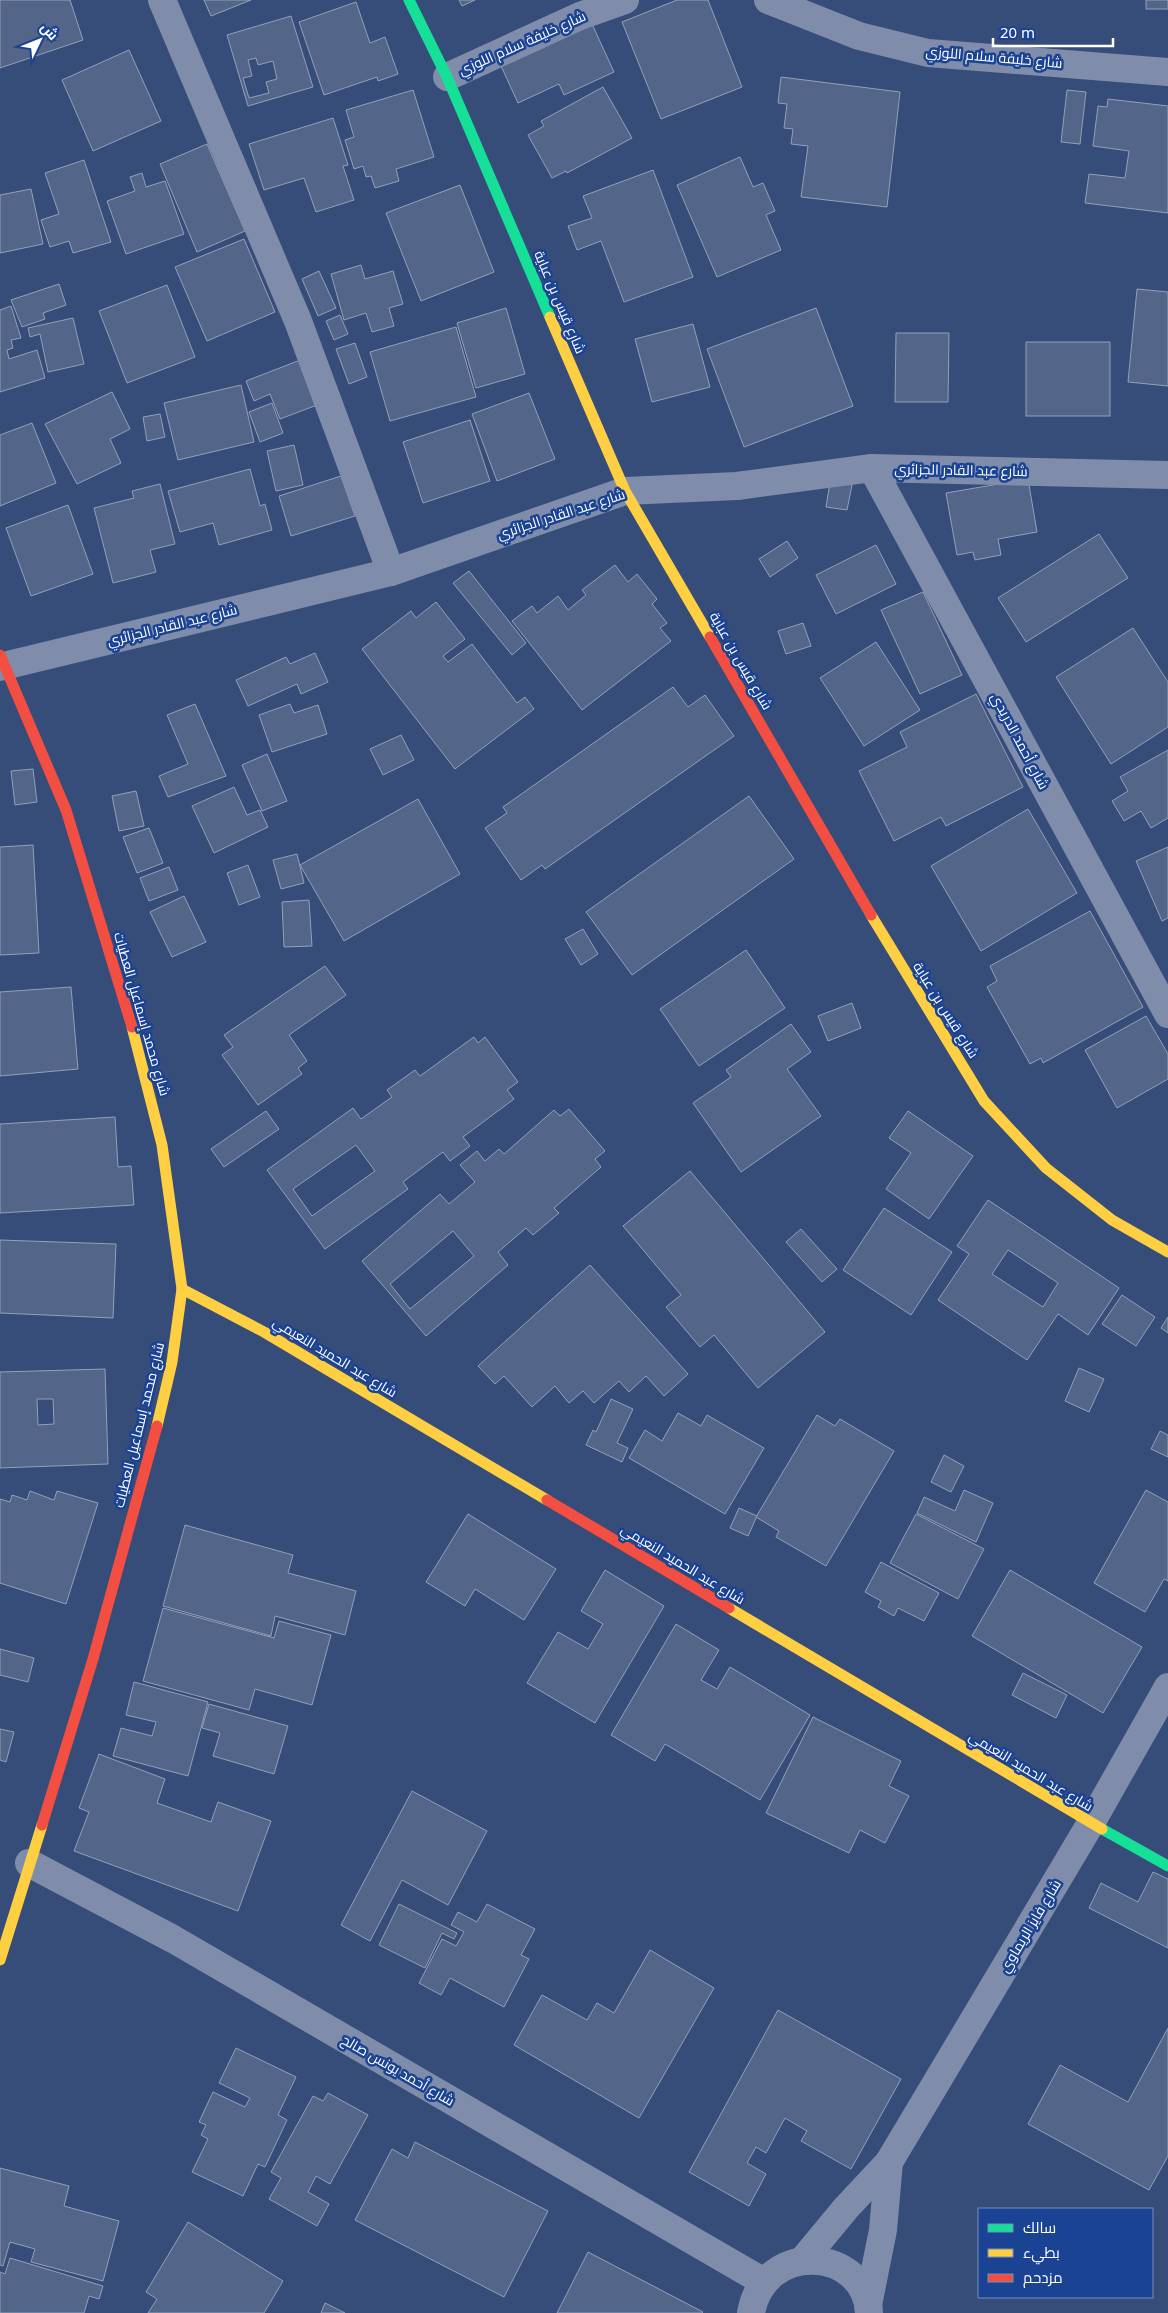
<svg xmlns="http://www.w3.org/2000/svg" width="1168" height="2313" font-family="'Noto Sans',Cairo,sans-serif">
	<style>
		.building { fill: #536588; stroke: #94a0b9; fill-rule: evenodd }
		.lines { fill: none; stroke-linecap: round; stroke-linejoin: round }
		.street { stroke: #7f8dab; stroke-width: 28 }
		.fast { stroke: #16e098; stroke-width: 11 }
		.slow { stroke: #ffcf43; stroke-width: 11 }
		.jam { stroke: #f24e42; stroke-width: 11 }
		.labels { text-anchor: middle; stroke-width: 5; stroke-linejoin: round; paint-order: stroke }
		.street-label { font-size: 14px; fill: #fff; stroke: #1b4394 }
	</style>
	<rect width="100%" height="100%" fill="#364c79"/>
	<!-- building -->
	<g class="building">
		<path d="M0,0h70l13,40 -83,28z"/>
		<path d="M204,0h47l-40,16z"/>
		<path d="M459,0h16l-13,6z"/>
		<path d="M677,0h31l34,87 -81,32 -39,-97z"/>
		<rect x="1146" y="0" width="22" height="9"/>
		<path d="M356,2l14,41 15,-6 13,37 -20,7 -1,-4 -53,18 -25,-73z"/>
		<path d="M291,16l22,71 -65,19 -21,-71zM256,58l2,7 15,-4 4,18 -11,3 3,11 -20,5 -6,-20 9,-2 -4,-16z"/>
		<path d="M592,24l22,48 -50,23 -5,-11 -41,19 -17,-37z"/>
		<path d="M129,50l32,71 -68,30 -31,-71z"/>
		<path d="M781,77l119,15 -13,115 -86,-10 7,-51 -17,-2 2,-15 -9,-1 3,-24 -9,-1z"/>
		<path d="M603,87l29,51 -65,35 -1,-2 -14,7 -24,-43 16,-9 -3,-5z"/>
		<path d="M413,90l21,67 -38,12 3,12 -24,7 -4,-12 -5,1 -3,-11 -9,3 -9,-29 9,-3 -8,-27z"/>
		<path d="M1067,90l19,2 -6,52 -19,-2z"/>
		<path d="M1108,99l60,7v107l-83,-10 4,-29 36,4 4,-27 -36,-5 5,-40 9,1z"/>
		<path d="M333,118l15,47 -5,1 11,34 -38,12 -12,-34 -40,12 -15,-46z"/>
		<path d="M207,144l38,87 -48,21 -37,-88z"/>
		<path d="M740,157l13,30 10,-4 12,28 -9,4 15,35 -64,27 -40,-92z"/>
		<path d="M84,160l27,82 -38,11 -4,-12 -19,6 -9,-27 18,-6 -14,-41z"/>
		<path d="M653,170l40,107 -69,25 -23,-61 -24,9 -9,-24 24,-8 -9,-22z"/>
		<path d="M142,173l4,14 19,-6 19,53 -58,20 -19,-53 28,-10 -5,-14z"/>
		<path d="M460,185l34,87 -73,29 -35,-88z"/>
		<path d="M31,189l12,55 -43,9v-58z"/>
		<path d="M244,239l31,73 -68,29 -32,-74z"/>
		<path d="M361,265l4,14 28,-8 10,33 -14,4 5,18 -22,6 -6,-19 -22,7 -13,-46z"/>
		<path d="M319,271l17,37 -18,8 -16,-37z"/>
		<path d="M59,284l7,21 -23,8 2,6 -23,8 -11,-27z"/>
		<path d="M167,285l28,72 -68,26 -28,-72z"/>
		<path d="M1137,289l31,3v94l-40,-4z"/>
		<path d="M11,306l10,32 -10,2 2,8 -6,2 2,9 28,-9 8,28 -45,14v-82z"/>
		<path d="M506,308l19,66 -49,14 -19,-65z"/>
		<path d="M816,308l37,98 -109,41 -37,-98z"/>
		<path d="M340,315l8,19 -14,6 -8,-19z"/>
		<path d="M73,318l11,46 -36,8 -8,-38 -10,3 -2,-9z"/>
		<path d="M693,324l17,63 -58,15 -17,-63z"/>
		<path d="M456,327l20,70 -86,24 -20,-69z"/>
		<path d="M896,333h53l-1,69h-53z"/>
		<rect x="1026" y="342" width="84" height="74"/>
		<path d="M355,343l12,34 -18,7 -13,-35z"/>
		<path d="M308,357l17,45 -45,17 -10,-25 -16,7 -8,-20z"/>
		<path d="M241,385l13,57 -76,18 -14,-57z"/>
		<path d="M112,392l18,37 -20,10 11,24 -44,21 -32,-60z"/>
		<path d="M529,393l26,66 -58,22 -25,-67z"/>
		<path d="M272,403l11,30 -23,9 -11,-30z"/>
		<path d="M160,414l5,23 -18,4 -4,-24z"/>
		<path d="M470,420l20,61 -67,22 -20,-61z"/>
		<path d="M32,423l24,60 -56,23v-71z"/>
		<path d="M294,445l9,40 -27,6 -9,-40z"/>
		<path d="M250,469l10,37 5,-2 7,26 -53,15 -6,-22 -33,9 -12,-41z"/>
		<path d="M341,476l14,40 -64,20 -12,-40z"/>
		<path d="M1028,479l9,53 -39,7 3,16 -26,5 -2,-8 -16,3 -11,-62z"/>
		<path d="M830,482l22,3 -5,25 -21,-3z"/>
		<path d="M160,484l15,60 -25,6 6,22 -43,11 -19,-75 40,-10 -2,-7z"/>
		<path d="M68,505l25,69 -62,22 -25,-68z"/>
		<path d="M1099,534l29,44 -102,64 -28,-44z"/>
		<path d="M787,541l11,17 -28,19 -11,-18z"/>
		<path d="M876,545l20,39 -60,30 -20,-39z"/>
		<path d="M615,565l13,17 9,-8 20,25 -5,5 15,19 -7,5 11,13 -89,69 -70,-89 20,-15 5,7 21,-17 10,14 18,-15 -4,-5z"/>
		<path d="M469,571l57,72 -14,12 -59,-72z"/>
		<path d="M923,592l39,83 -42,19 -39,-84z"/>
		<path d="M436,602l29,37 -22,17 5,6 24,-18 45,59 8,-6 9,12 -79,60 -93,-120 49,-38 5,7z"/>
		<path d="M803,623l8,23 -25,8 -8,-23z"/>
		<path d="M1133,628l35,54v45l-57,37 -55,-87z"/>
		<path d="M876,642l44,68 -56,36 -44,-68z"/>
		<path d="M315,653l13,29 -27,12 -4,-10 -49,22 -12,-26 50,-23 4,7z"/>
		<path d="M673,687l15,20 17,-12 29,41 -189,133 -3,-4 -21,15 -36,-52 22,-15 -4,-6z"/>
		<path d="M976,694l47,93 -77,39 -5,-9 -47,24 -35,-70 48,-24 -7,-15z"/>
		<path d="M195,704l31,72 -58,21 -9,-21 29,-12 -21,-49z"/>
		<path d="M290,704l4,9 24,-8 9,29 -55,18 -13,-37z"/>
		<path d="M401,735l13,25 -31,15 -13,-26z"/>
		<path d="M1168,750v68l-17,10 -10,-17 -17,10 -12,-20 16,-10 -8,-14z"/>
		<path d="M267,754l20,47 -25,10 -20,-46z"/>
		<path d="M33,769l4,33 -22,3 -4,-34z"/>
		<path d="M234,787l13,28 13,-5 8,17 -54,26 -22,-47z"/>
		<path d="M136,791l8,35 -25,5 -7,-35z"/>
		<path d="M749,796l45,63 -162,116 -46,-63z"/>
		<path d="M418,799l42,75 -116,67 -44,-76z"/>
		<path d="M1028,809l49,84 -96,58 -50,-85z"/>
		<path d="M149,828l14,35 -26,10 -14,-36z"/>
		<path d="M33,845l6,108 -39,2v-108z"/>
		<path d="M1168,847v71l-6,3 -26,-60z"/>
		<path d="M297,854l7,29 -23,6 -8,-29z"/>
		<path d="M248,865l12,32 -21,8 -12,-32z"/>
		<path d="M169,867l9,23 -29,11 -9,-23z"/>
		<path d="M184,896l22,46 -34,15 -22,-45z"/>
		<path d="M309,900l3,46 -28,1 -2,-45z"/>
		<path d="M1090,911l53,96 -100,56 -2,-5 -11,6 -43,-77 10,-6 -7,-15z"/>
		<path d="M583,929l15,25 -17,11 -16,-26z"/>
		<path d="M746,950l39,58 -86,58 -39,-57z"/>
		<path d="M325,966l21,29 -57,40 18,26 -9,7 4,6 -44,31 -36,-50 11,-8 -9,-12z"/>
		<path d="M71,987l7,82 -78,7v-84z"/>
		<path d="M852,1003l9,25 -33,13 -10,-25z"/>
		<path d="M1146,1016l22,38v25l-51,29 -32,-58z"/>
		<path d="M791,1024l20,28 -24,17 34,47 -80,56 -48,-69 38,-26 -5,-7z"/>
		<path d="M474,1037l4,6 7,-6 33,45 -11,8 7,9 -51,38 7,9 -20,15 -7,-9 -40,30 5,7 -83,60 -58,-79 86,-62 8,11 31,-22 -5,-7 28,-20 5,6zM356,1145l19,26 -63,45 -19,-27z"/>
		<path d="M569,1109l36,42 -10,8 6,8 -47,41 5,5 -26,22 -7,-7 -28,24 10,13 -82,71 -64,-75 78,-67 9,10 26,-22 -15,-17 17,-14 8,10 14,-12 5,5 50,-44 6,6zM453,1231l21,25 -64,53 -20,-25z"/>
		<path d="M266,1111l13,18 -55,38 -13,-18z"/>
		<path d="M908,1111l65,45 -44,63 -43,-30 25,-36 -22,-15z"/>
		<path d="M115,1117l3,50 13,-1 3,39 -134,8v-89z"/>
		<path d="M690,1171l135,161 -67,56 -44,-53 -14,12 -34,-40 15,-12 -58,-69z"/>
		<path d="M988,1200l131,88 -31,47 -30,-21 -31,46 -89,-60 31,-46 -12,-8zM1008,1250l50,33 -15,24 -51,-33z"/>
		<path d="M884,1208l68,44 -41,63 -68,-45z"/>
		<path d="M801,1229l36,40 -15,13 -36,-40z"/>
		<path d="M0,1240l116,4 -3,74 -113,-5z"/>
		<path d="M590,1265l98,109 -24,22 -18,-20 -17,16 -10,-11 -25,22 -11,-12 -14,12 -14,-17 -23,21 -28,-31 -9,8 -17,-18z"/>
		<path d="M1122,1295l33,22 -19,29 -34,-22z"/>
		<path d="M1168,1317v16l-7,-5z"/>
		<path d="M1079,1368l25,11 -15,33 -24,-11z"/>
		<path d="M105,1369l3,95 -108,4v-96zM37,1399h16l1,25 -16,1z"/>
		<path d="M611,1399l22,10 -16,34 11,5 -6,14 -36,-17 7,-15 3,2z"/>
		<path d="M678,1413l23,13 6,-11 57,33 -39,66 -96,-56 16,-28 17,11z"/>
		<path d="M817,1415l18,11 5,-7 54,32 -68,115 -50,-29 3,-6 -23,-14z"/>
		<path d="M1160,1431l8,4v22l-17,-8z"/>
		<path d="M944,1455l20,11 -13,26 -20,-10z"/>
		<path d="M964,1490l29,13 -17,39 -59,-29 7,-16 31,14z"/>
		<path d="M1146,1490l22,12v79l-4,-2 -19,33 -51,-29z"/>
		<path d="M30,1491l24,9 3,-9 41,12 -32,101 -66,-21v-84l10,3 2,-7 15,5z"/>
		<path d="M739,1508l18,8 -9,20 -18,-8z"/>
		<path d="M468,1514l88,55 -32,51 -49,-31 -10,17 -39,-24z"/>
		<path d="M916,1514l68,35 -26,50 -68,-36z"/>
		<path d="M185,1525l108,30 -5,18 68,18 -11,44 -70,-19 -4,20 -108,-30z"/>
		<path d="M881,1562l58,31 -15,28 -26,-13 -4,8 -16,-9 3,-6 -16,-9z"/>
		<path d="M605,1570l59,36 -69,117 -68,-40 31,-51 30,17 15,-25 -22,-13z"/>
		<path d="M1010,1570l132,77 -39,66 -131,-77z"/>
		<path d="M163,1608l111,30 5,-17 52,14 -19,70 -57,-16 -6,21 -106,-29z"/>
		<path d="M676,1624l43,26 -18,30 16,9 13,-22 80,48 -50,85 -95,-56 -10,17 -44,-26z"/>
		<path d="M0,1649l34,9 -6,24 -28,-7z"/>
		<path d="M1023,1673l44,22 -11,23 -44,-23z"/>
		<path d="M134,1682l74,20 -20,74 -75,-20 8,-28 31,8 4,-14 -30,-7z"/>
		<path d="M209,1704l79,22 -14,48 -61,-18 7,-23 -18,-5z"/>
		<path d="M813,1717l88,44 -12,25 20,10 -24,47 -25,-13 -11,23 -83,-40z"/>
		<path d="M0,1729l14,3 -8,30 -6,-2z"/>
		<path d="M99,1754l66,25 -8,24 54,19 7,-20 53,19 -33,90 -164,-60 15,-39 -10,-4z"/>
		<path d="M412,1791l75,40 -39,74 -46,-25 -32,61 -29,-16z"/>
		<path d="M1153,1872l15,7v69l-79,-40 12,-25 37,19z"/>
		<path d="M399,1904l58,29 -3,6 -12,-6 -17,35 -46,-23z"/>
		<path d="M487,1904l48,25 -14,26 8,4 -25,48 -54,-29 -9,17 -22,-12 23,-44 14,7 8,-14 -13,-7 7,-13 19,10z"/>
		<path d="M650,1950l64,38 -75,130 -125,-73 28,-50 45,25 10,-17 17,10z"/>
		<path d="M778,2010l123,69 -50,90 -50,-28 6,-10 -22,-13 -19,35 -10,-6 -9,16 19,11 -17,32 -60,-34z"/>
		<path d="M1168,2028v128l-19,34 -121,-66 32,-59 68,37z"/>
		<path d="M236,2048l60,29 -18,38 9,5 -22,47 -7,-3 -15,32 -51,-24 16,-33 -7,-4 5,-10 -7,-3 14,-30 32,15 5,-9 -31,-15z"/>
		<path d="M328,2093l40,22 -38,69 -14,-8 -8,16 21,12 -12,22 -48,-27 12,-21 -10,-6 42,-76 10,5z"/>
		<path d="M415,2142l133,69 -44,86 -149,-77 37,-71 16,9z"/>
		<path d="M0,2168l69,18 -5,20 55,15 -16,60 -72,-19 4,-13 -25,-7 -7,24 -3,-1z"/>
		<path d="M188,2222l95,59 -19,32h-116l9,-14 -11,-7z"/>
		<path d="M588,2252l115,60 -1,1h-145z"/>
		<path d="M10,2258l93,28 -4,13 -10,-3 -5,17h-84v-41l5,2z"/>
		<path d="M325,2303l20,10h-24z"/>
	</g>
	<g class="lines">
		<!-- street -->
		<g class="street">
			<path d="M162,0l136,321 93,251"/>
			<path d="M768,0l91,36 69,17 240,19"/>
			<path d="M447,77l133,-61 45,-16"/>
			<path d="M872,468l296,546"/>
			<path d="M0,667l391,-95 234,-81 112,-5 135,-18 296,7"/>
			<path d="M29,1863l144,76 591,343"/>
			<path d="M803,2260l43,-52 43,-46 202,-339 77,-136"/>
			<path d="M868,2305l15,-75 6,-68"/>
			<path d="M751,2313c13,-73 115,-66 118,0"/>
		</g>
		<!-- fast -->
		<g class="fast">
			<path d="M409,0l38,77 103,240"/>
			<path d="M1102,1829l66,37"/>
		</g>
		<!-- slow -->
		<g class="slow">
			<path d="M550,317l75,174 85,146"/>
			<path d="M871,915l113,186 62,67 66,52 56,32"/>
			<path d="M132,1027l30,118 20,144 -10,73 -15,64"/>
			<path d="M182,1289l82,43 283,168"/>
			<path d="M729,1608l373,221"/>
			<path d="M0,1960l42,-135"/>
		</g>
		<!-- jam -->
		<g class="jam">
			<path d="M710,637l161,278"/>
			<path d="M0,655l66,155 66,217"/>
			<path d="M547,1500l182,108"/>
			<path d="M42,1825l51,-166 64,-233"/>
		</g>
	</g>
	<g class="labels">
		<!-- street labels -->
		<g class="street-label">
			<text transform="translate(522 43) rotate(-24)" y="5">شارع خليفة سلام اللوزي</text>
			<text transform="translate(994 57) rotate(5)" y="5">شارع خليفة سلام اللوزي</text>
			<text transform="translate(560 302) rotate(67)" y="5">شارع قيس بن عباية</text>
			<text transform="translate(961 470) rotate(1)" y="5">شارع عبد القادر الجزائري</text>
			<text transform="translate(561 514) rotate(-18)" y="5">شارع عبد القادر الجزائري</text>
			<text transform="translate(172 625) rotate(-14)" y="5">شارع عبد القادر الجزائري</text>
			<text transform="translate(741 661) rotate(60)" y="5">شارع قيس بن عباية</text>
			<text transform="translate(1020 741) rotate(62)" y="5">شارع أحمد الدريدي</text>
			<text transform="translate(946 1010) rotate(58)" y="5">شارع قيس بن عباية</text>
			<text transform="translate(142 1014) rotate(74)" y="5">شارع محمد إسماعيل العطيات</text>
			<text transform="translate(335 1357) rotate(31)" y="5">شارع عبد الحميد النعيمي</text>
			<text transform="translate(139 1425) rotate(-76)" y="5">شارع محمد إسماعيل العطيات</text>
			<text transform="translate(683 1564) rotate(31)" y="5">شارع عبد الحميد النعيمي</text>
			<text transform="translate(1031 1771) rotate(31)" y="5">شارع عبد الحميد النعيمي</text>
			<text transform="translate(1030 1926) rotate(-59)" y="5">شارع فايز الريماوي</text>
			<text transform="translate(398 2070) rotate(30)" y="5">شارع أحمد يونس صالح</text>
		</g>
	</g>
	<!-- legend -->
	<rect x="978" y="2208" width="175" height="90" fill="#1b4394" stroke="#768ebf"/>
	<rect x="988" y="2224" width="25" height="8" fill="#16e098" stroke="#768ebf"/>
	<text x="1023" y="2233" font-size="15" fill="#ffffff">سالك</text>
	<rect x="988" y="2249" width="25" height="8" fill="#ffcf43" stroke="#768ebf"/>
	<text x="1023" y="2258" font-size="15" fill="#ffffff">بطيء</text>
	<rect x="988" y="2274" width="25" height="8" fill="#f24e42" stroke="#768ebf"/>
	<text x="1023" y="2283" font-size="15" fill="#ffffff">مزدحم</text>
	<!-- north arrow -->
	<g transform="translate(40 40) rotate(47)" stroke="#1b4394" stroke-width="4" paint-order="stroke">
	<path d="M0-4L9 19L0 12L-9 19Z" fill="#ffffff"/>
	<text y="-8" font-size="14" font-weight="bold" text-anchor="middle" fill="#ffffff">ش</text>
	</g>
	<!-- scale -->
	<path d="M993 38v8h120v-8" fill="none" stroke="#ffffff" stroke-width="2.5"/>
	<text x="1000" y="38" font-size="15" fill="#ffffff" stroke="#1b4394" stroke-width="4" paint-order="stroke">20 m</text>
</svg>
